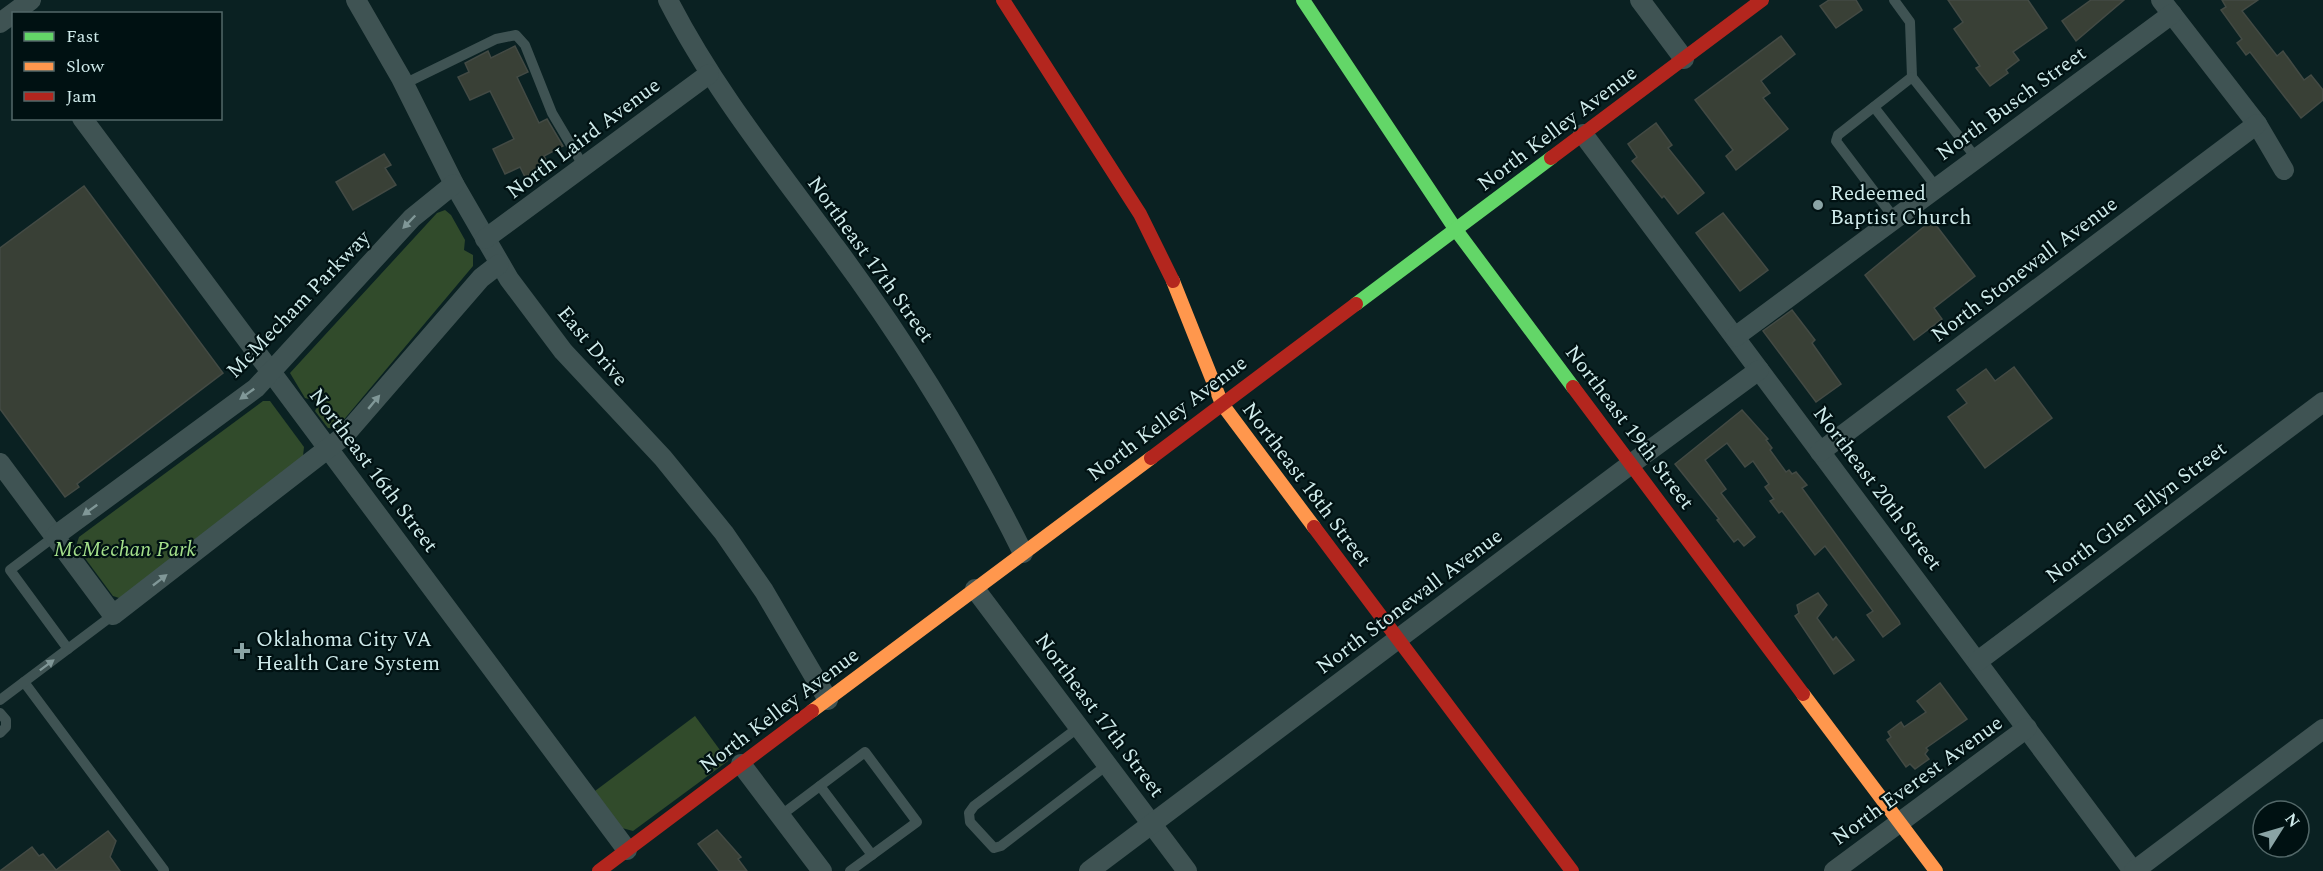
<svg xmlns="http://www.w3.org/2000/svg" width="2323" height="871" font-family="Spectral,serif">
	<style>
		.green { fill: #314b2b }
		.building { fill: #394036; stroke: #434a44; stroke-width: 1.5 }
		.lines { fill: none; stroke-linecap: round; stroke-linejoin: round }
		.lane { stroke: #3f5353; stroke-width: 10 }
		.street { stroke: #3f5353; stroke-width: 20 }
		.fast { stroke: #63d668; stroke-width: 14 }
		.slow { stroke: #ff974d; stroke-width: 14 }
		.jam { stroke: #b3261e; stroke-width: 14 }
		.oneway { fill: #809797 }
		.poi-dot { fill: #8aa4a5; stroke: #001112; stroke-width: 2 }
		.labels { text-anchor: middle; stroke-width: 4.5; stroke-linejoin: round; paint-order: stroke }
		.street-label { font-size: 21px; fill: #cfebeb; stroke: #001112 }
		.poi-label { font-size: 21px; fill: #cfebeb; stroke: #001112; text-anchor: start }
		.park-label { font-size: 21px; font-style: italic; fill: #a4e08b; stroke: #001112 }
	</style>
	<rect width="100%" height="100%" fill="#0a2122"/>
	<!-- green -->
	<g class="green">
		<path d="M445,210l6,5 14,25 -1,10 9,5v11l-137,163 -8,-1 -13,-17 2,-4 -1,-6 -11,-3 -15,-25 147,-160z"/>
		<path d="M263,401h7l34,46 -1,9 -181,143 -9,-3 -37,-50 3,-9z"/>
		<path d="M695,716l33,45 -95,70 -11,-3 -27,-37z"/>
	</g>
	<!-- building -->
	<g class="building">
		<path d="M1829,0h27l6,10 -26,18 -16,-22z"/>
		<path d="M1948,0h80l19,28 -34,24 6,8 -13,10 2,3 -18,13 -14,-18 4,-2 -26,-37 9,-7z"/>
		<path d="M2091,0h33l-48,41 -14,-20z"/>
		<path d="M2222,0h36l-16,11 35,45 6,-5 21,29 7,-5 12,15v10l-22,18 -51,-66 -4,3 -9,-12 5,-4 -21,-29 5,-3z"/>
		<path d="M1781,36l14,18 -34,27 9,12 -7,5 25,31 -52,41 -10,-14 7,-6 -38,-50z"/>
		<path d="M515,46l13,26 -11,5 22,46 8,-4 16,27 -19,10 5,10 -24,11 -5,-10 -15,7 -12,-25 21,-10 -24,-48 -20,9 -12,-23 11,-5 -4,-9 23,-12 3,7z"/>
		<path d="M1656,123l16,22 -4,3 36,45 -26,21 -14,-18 -2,2 -30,-37 5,-4 -9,-13z"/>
		<path d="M384,154l7,11 -6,3 11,17 -43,25 -17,-28z"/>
		<path d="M84,186l139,187 -146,111 2,3 -14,10 -65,-88v-161z"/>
		<path d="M1723,213l45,57 -28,21 -44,-58z"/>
		<path d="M1932,220l43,56 -41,32 8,11 -28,21 -49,-65z"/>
		<path d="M1792,310l23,30 -3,3 29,41 -25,18 -53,-71z"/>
		<path d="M2014,367l38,51 -67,50 -37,-51 19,-14 -10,-13 29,-21 9,12z"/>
		<path d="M1742,410l26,29 -2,1 6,8 -2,2 16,22 3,-2 3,4 4,-2 11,13 -5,3 97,133 1,3 -17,13 -16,-22 6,-4 -48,-65 -10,9 -33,-44 -3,2 -9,-12 4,-2 -9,-12 4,-3 -16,-23 -8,6 -18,-24 -22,17 21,29 -5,4 34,44 -11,9 -6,-7 -4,3 -17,-22 2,-1 -44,-55z"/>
		<path d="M1818,593l9,12 -10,13 16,22 3,-3 18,23 -20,14 -39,-58 4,-3 -2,-8z"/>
		<path d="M1940,683l27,36 -41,29 2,2 -3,4 4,5 -14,10 -5,-5 -4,3 -19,-27 4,-3 -3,-5 13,-10 3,5 22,-15 -9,-11z"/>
		<path d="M717,830l24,27 -3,2 9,12h-28l-21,-27z"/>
		<path d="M108,831l8,10 -6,16 10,14h-120l32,-24 7,9 4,-2 13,16z"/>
	</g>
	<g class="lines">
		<!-- lane -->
		<g class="lane">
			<path d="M1894,0l16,22 2,55"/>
			<path d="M404,84l92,-45 20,-4 9,10 27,68 32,54"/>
			<path d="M1874,107l63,81"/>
			<path d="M1895,219l-59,-78 2,-6 74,-58 65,82"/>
			<path d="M55,536l-45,34 58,79"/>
			<path d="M24,682l140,188"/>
			<path d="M0,700l113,-85"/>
			<path d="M0,713l6,7v7l-6,6"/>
			<path d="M1079,727l-105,79 -5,7 1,9 24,26 7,-2 106,-81"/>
			<path d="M820,786l52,69"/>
			<path d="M780,816l85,-64 52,70 -67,49"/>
		</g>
		<!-- street -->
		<g class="street">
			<path d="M356,0l45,78 53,106 55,95 54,72 100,107 61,75 40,58 64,109"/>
			<path d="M668,0c46,90 108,166 168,248 71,96 134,198 187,305"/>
			<path d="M1640,0l44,59"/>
			<path d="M2161,0l96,124 27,46"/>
			<path d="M0,23l31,-23"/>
			<path d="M82,118l545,732"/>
			<path d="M1583,134l550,737"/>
			<path d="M485,239l224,-165"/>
			<path d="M1735,337l437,-323"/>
			<path d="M1820,452l437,-328"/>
			<path d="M0,463l113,152 231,-179 137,-158 18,-14"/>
			<path d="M55,536l201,-148 156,-170 42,-34"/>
			<path d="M975,589l212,282"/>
			<path d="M1978,661l345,-259"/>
			<path d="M741,764l81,107"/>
			<path d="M1089,871l542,-407 128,-94"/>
			<path d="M1834,871l193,-143"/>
			<path d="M2134,871l189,-142"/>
		</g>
		<!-- fast -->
		<g class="fast">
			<path d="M1303,0l153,230 117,157"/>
			<path d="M1356,304l195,-146"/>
		</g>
		<!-- slow -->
		<g class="slow">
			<path d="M1173,281l49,123 92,123"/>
			<path d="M1803,694l133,177"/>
			<path d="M812,711l339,-253"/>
		</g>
		<!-- jam -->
		<g class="jam">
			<path d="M1003,0l137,214 33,67"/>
			<path d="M1551,158l211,-158"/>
			<path d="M1573,387l230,307"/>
			<path d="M1151,458l205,-154"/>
			<path d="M1314,527l258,344"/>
			<path d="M599,871l213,-160"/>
		</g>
	</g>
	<!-- one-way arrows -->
	<defs><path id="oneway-solid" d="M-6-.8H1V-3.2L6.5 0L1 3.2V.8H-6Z" transform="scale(1.5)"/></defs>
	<g class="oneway">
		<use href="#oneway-solid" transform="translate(409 222) rotate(134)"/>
		<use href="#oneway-solid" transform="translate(247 394) rotate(144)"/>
		<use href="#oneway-solid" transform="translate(374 402) rotate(-50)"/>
		<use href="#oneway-solid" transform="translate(90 510) rotate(144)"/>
		<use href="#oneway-solid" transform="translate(160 580) rotate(-38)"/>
		<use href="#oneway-solid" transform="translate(47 665) rotate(-37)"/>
	</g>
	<!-- markers -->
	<g class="poi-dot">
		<circle cx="1818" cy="205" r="6"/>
		<path d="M239 642h6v6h6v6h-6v6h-6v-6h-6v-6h6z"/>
	</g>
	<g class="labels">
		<!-- street labels -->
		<g class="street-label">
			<text transform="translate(2011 103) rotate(-36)" y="7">North Busch Street</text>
			<text transform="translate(1557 128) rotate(-37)" y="7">North Kelley Avenue</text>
			<text transform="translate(583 138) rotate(-37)" y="7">North Laird Avenue</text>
			<text transform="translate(871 259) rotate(54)" y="7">Northeast 17th Street</text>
			<text transform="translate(2024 269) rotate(-37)" y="7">North Stonewall Avenue</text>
			<text transform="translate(298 304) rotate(-46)" y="7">McMecham Parkway</text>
			<text transform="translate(593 346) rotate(50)" y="7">East Drive</text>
			<text transform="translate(1167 418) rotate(-37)" y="7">North Kelley Avenue</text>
			<text transform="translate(1630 427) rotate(53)" y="7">Northeast 19th Street</text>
			<text transform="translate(374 470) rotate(53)" y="7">Northeast 16th Street</text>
			<text transform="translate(1307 484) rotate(53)" y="7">Northeast 18th Street</text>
			<text transform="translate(1878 488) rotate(53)" y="7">Northeast 20th Street</text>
			<text transform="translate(2136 512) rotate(-37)" y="7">North Glen Ellyn Street</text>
			<text transform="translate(1409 601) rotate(-37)" y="7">North Stonewall Avenue</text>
			<text transform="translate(779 710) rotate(-37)" y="7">North Kelley Avenue</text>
			<text transform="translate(1100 715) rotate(53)" y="7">Northeast 17th Street</text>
			<text transform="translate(1917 780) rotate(-36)" y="7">North Everest Avenue</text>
		</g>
		<!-- poi labels -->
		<g class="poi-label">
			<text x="1830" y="200">Redeemed<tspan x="1830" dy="24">Baptist Church</tspan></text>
			<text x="256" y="646">Oklahoma City VA<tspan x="256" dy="24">Health Care System</tspan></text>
		</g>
		<!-- park labels -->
		<g class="park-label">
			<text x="125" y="556">McMechan Park</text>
		</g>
	</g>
	<!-- legend -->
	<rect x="12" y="12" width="210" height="108" fill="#001112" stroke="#536869" stroke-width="1.5"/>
	<rect x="24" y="32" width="30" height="9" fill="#63d668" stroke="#536869" stroke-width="1.5"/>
	<text x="66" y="42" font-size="18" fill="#cfebeb">Fast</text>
	<rect x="24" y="62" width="30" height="9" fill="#ff974d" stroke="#536869" stroke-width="1.5"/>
	<text x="66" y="72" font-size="18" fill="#cfebeb">Slow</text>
	<rect x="24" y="92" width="30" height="9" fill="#b3261e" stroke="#536869" stroke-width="1.5"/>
	<text x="66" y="102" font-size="18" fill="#cfebeb">Jam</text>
	<!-- north arrow -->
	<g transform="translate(2281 829) rotate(53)"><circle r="28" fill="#001112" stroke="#536869" stroke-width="1.5"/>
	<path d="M0-4.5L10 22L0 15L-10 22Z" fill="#8aa4a5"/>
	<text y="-9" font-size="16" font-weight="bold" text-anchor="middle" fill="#cfebeb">N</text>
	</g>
</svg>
